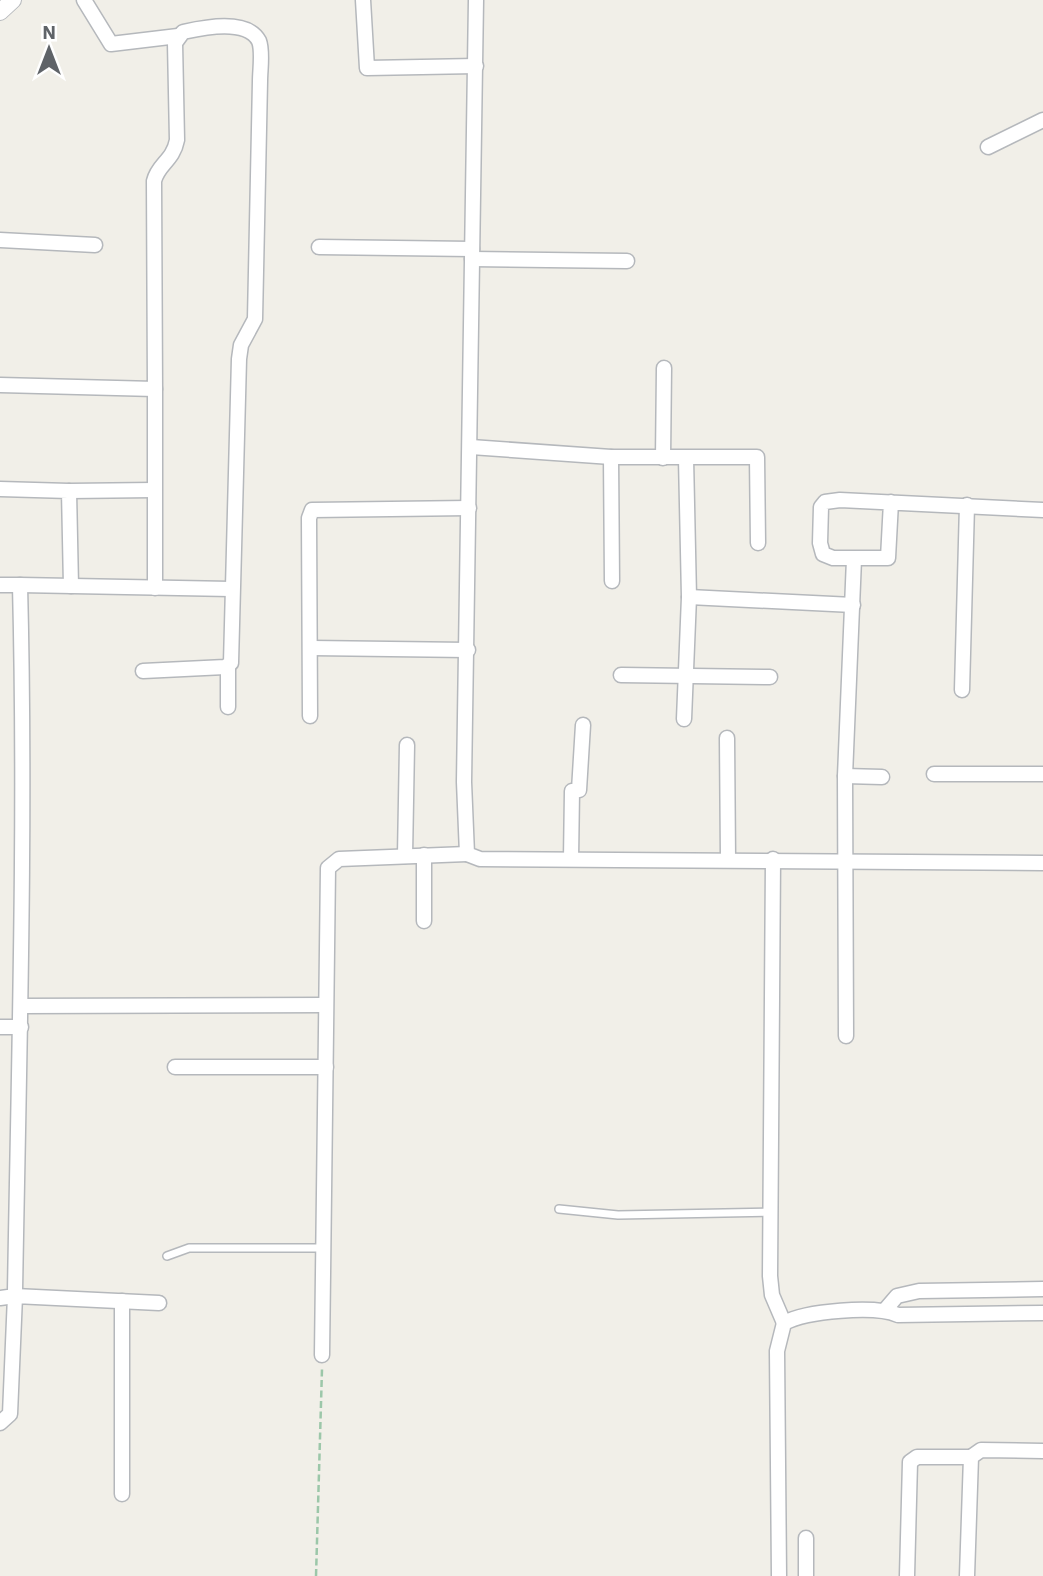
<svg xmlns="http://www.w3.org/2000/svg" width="1043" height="1576" font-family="'IBM Plex Sans',sans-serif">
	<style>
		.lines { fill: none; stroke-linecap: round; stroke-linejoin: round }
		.service-casing { stroke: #b5b8bc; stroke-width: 10 }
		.minor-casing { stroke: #b5b8bc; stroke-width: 17 }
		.tertiary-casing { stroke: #b5b8bc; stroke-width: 18 }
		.path { stroke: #9cc7a9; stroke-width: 2.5; stroke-dasharray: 7 3.5; stroke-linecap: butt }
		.service { stroke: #fff; stroke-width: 7 }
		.minor { stroke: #fff; stroke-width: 14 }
		.tertiary { stroke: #fff; stroke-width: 16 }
	</style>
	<rect width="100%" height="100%" fill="#f1efe8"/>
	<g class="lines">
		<!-- service casing -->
		<g class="service-casing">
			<g id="service">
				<path d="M559,1209l59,6 154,-3"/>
				<path d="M167,1256l22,-8h136"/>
			</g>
		</g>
		<!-- minor casing -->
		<g class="minor-casing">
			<g id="minor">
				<path d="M84,0l27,44 67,-8"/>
				<path d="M363,0l4,68 109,-2"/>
				<path d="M476,0l-12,782 3,72 13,5 563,4"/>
				<path d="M988,147l55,-27"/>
				<path d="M0,240l95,5"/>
				<path d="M319,247l153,2"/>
				<path d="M472,259l155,2"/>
				<path d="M0,385l155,4 -1,-208c4,-17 19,-20 23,-41l-2,-97 8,-11c19,-4 64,-14 76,9 4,10 1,29 1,40l-5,238 -14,26 -2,14 -8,304 -6,4 -82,4"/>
				<path d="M155,389v199"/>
				<path d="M471,447l140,10h146l1,86"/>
				<path d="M611,457l1,124"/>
				<path d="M663,458l1,-90"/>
				<path d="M0,489l69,2 2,95"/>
				<path d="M69,491l85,-1"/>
				<path d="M891,502l-3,56h-55l-10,-4 -3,-11 1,-36 4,-5 15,-2 203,10"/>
				<path d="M0,585h20c6,235 -1,471 -5,706v5l-15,2"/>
				<path d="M20,585l211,4"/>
				<path d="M689,597l164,8"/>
				<path d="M312,648l156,2"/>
				<path d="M228,666v41"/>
				<path d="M621,675l149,2"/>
				<path d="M962,690l5,-185"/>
				<path d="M310,716l-1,-198 3,-8 157,-2"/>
				<path d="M684,719l5,-122 -3,-139"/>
				<path d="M727,738l1,121"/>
				<path d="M934,774h109"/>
				<path d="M845,776l37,1"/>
				<path d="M424,855v66"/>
				<path d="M405,856l2,-111"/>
				<path d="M571,859l1,-68 7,-1 4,-65"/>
				<path d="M773,859l-3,417 2,19 12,28"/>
				<path d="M21,1006l304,-1"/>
				<path d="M0,1027h21"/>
				<path d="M846,1036l-1,-260 9,-217"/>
				<path d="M175,1067h151"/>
				<path d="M885,1310l12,-14 22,-5 124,-2"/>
				<path d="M322,1355l6,-487 11,-9 128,-5"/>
				<path d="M0,1423l10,-9 5,-118 144,7"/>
				<path d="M122,1494v-193"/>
				<path d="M779,1576l-2,-225 7,-28c22,-12 91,-18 114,-8l145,-2"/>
				<path d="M806,1576v-38"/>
				<path d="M907,1576l3,-114 7,-5h54"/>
				<path d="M967,1576l4,-119 10,-7 62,1"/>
			</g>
		</g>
		<!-- tertiary casing -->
		<g class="tertiary-casing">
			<path id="tertiary" d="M0,12l13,-12"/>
		</g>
		<!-- path -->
		<path class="path" d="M316,1576l6,-207"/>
		<!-- service -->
		<use href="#service" class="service"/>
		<!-- minor -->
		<use href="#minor" class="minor"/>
		<!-- tertiary -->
		<use href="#tertiary" class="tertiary"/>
	</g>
	<!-- north arrow -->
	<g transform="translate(49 49)" stroke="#ffffff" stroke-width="5" paint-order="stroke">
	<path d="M0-5L12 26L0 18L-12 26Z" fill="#5f6368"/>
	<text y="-10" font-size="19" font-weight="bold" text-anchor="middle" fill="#5f6368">N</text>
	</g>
</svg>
